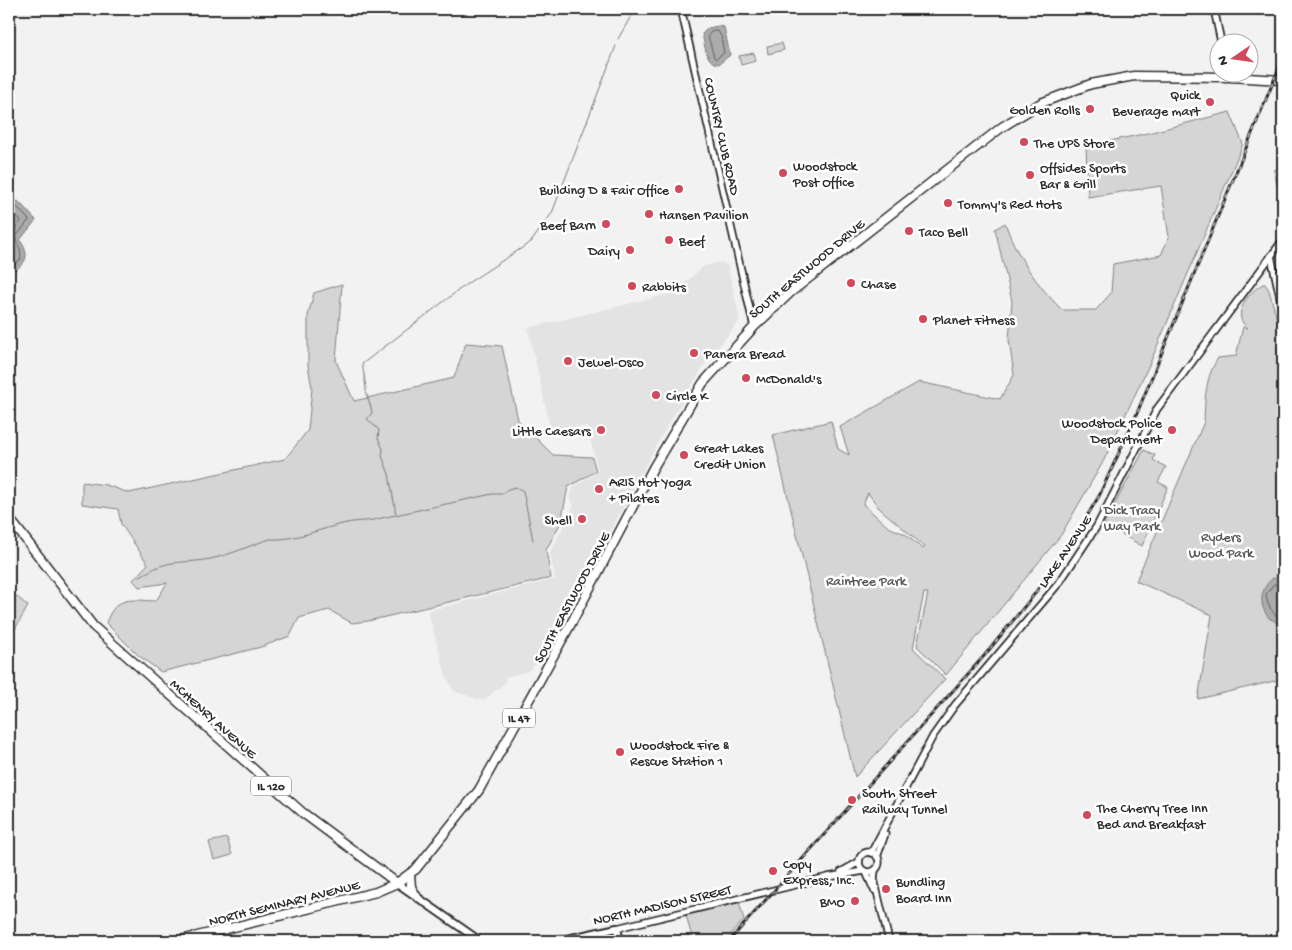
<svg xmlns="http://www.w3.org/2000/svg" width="1292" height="950" font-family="'Gochi Hand',sans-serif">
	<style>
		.built { fill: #e3e3e3 }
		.green { fill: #d5d5d5; stroke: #808080; fill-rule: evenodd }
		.water { fill: #ababab; stroke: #787878 }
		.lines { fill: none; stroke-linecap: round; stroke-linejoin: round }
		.shore { stroke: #5e5e5e; stroke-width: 1 }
		.stream { stroke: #787878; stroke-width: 1 }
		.tertiary-casing { stroke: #2b2b2b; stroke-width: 9 }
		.secondary-casing { stroke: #2b2b2b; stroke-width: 10 }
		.primary-casing { stroke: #2b2b2b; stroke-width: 11 }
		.tertiary { stroke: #fff; stroke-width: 5.5 }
		.secondary { stroke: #fff; stroke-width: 6 }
		.primary { stroke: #fff; stroke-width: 8 }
		.rail-casing { stroke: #2b2b2b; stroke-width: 3 }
		.rail { stroke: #fff; stroke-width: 1; stroke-dasharray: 4; stroke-linecap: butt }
		.poi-dot { fill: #d1495b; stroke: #fff; stroke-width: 2 }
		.labels { text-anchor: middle; stroke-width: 5; stroke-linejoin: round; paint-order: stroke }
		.shield { fill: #fff; stroke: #6b6b6b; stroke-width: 1 }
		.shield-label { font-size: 12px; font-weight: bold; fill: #2b2b2b }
		.poi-label { font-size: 14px; fill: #2b2b2b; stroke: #fff; text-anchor: start }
		.street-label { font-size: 14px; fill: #2b2b2b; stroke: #fff }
		.park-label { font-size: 14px; fill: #565656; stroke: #fff }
	</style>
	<rect width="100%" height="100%" fill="#f2f2f2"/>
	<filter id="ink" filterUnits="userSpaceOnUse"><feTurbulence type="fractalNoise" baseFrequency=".02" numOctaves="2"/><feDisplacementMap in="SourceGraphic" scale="10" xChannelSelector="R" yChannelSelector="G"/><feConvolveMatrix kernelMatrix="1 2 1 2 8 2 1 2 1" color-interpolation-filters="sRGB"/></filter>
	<g filter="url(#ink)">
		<!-- built -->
		<path class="built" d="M721,262l7,4 12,54 -34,42 -41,68 -125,230 -12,11 -23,6 1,5 -23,19 -29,-10 -8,-15 -18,-65 127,-32 -5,-26 24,-48 -5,-7 4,-10 25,-17 -11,-45 -31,4 -6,-3 -22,-99 146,-35 30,-27z"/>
		<!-- green -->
		<g class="green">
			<path d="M782,43l2,7 -16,4 -1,-8z"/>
			<path d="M754,53l2,8 -15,4 -2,-9z"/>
			<path d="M1230,112l13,32 -93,219 -47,99 -42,73 -115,140 -29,-29 11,-53h-4l-11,55 32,31 -90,98 -82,-342 58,-14 7,28 11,6 -9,-28 79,-45 81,17 14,-24 -5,-35 3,-39 -17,-72 10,-6c12,34 32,62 57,87h34l15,-17 2,-29 48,-9 8,-18 -8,-51 -73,11 -2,-51 62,-13zM868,493l11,15 46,39 -2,2 -18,-15 -17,-7 -25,-23z"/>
			<path d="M1282,168l1,15 -6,2 -3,-15z"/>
			<path d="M342,284l-6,77 18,40 100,-23 12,-35 36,3 16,74 35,35 39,2 4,14 -28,16 -7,35 -15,28 5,28 -183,43 -16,2 -23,-13 -30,8 -9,18 -29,11 -100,25 -23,-17 -32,-32c10,-28 24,-23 50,-22l11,-18 -28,4 -6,-7 15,-16 -27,-40 -3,-15 -36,-5v-22l24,3 23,8 156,-34 23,-29 4,-42 -4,-23v-50l6,-22z"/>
			<path d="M1263,284h2l4,6 12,44 2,1v344l-85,20 14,-84 -76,-34 68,-159c1,-24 1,-44 14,-64l18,-2 7,-29 5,1c-18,-12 0,-36 15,-44z"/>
			<path d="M1144,450l11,5 -2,5 13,7 -8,15 10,5 -26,59 -38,-22z"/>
			<path d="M9,590l19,16 -19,34z"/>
			<path d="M227,838l5,17 -18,5 -5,-18z"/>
			<path d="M739,902l5,18 -20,21h-31l-7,-26z"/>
		</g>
		<!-- water -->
		<g class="water">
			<path d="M718,26l6,1 6,28 -11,9c-14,-1 -14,-19 -17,-30l6,-6z"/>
			<path d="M18,201l18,19 -16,20c12,18 5,24 -11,34v-71z"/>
			<path d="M1273,578l8,1 2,3v55c-2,-4 -4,-11 -7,-15 -2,-2 -5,-2 -7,-4 -11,-13 -9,-30 4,-40z"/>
		</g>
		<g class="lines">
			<!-- shore -->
			<g class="shore">
				<path d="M718,31l3,5 3,17 -8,6 -2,-2 -6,-21 3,-4z"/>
				<path d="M9,207h8l12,13 -14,18 5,11 1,10 -12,9"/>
				<path d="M9,214h6l6,7 -11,15 4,20 -5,5"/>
				<path d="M1283,585l-9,-1 -8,10c1,16 11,20 17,32"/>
			</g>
			<!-- stream -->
			<g class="stream">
				<path d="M618,39l17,-30"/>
				<path d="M396,514l-7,-40 -7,-18 1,-7 -5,-11 1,-8 -12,-11 5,-6c-1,-9 -6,-16 -6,-24 -1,-9 -2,-16 -4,-25l106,-81 63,-41 21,-29 64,-167"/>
				<path d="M139,577c32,-20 38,-12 71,-18 21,-4 40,-14 60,-20 34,2 65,-19 98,-18l124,-27h10l6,-5 8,-2 7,4 10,49"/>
			</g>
			<!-- tertiary casing -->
			<g class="tertiary-casing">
				<g id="tertiary">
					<path d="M681,9l73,318"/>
					<path d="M1214,9l7,33"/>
					<path d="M1271,256l12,55"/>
					<circle cx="869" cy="862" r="10"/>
					<path d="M871,853l62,-117 22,-31 104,-122 38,-57 60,-117 126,-169"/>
					<path d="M877,857l8,-23"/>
					<path d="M875,870l-1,9 15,62"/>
					<path d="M841,872l18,-10"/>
					<path d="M866,872l8,18"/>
					<path d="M617,928l211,-51 36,-6"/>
				</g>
			</g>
			<!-- secondary casing -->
			<g class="secondary-casing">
				<g id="secondary">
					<path d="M397,883l83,58"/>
					<path d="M558,941l59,-13 3,13"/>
				</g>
			</g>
			<!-- primary casing -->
			<g class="primary-casing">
				<g id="primary">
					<path d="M9,518l84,108 210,187 94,70"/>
					<path d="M410,874l1,13 6,10"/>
					<path d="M177,941l199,-49 21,-9 19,-14 63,-79 94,-170 80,-152 50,-85 51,-56 37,-35 211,-165 39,-24 50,-19 43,-8 95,1 54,3"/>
				</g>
			</g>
			<!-- tertiary -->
			<use href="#tertiary" class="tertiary"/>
			<!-- secondary -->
			<use href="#secondary" class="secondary"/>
			<!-- primary -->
			<use href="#primary" class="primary"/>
			<!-- rail casing -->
			<g class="rail-casing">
				<path id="rail" d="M729,941l255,-285 49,-60 48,-70 18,-30 36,-78 148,-360"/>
			</g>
			<!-- rail -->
			<use href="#rail" class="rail"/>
		</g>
	</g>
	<!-- markers -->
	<g class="poi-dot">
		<circle cx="1210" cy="102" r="5"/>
		<circle cx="1090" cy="109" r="5"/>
		<circle cx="1024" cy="142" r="5"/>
		<circle cx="783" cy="173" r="5"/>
		<circle cx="1030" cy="175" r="5"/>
		<circle cx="679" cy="189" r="5"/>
		<circle cx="948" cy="203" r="5"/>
		<circle cx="649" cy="214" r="5"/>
		<circle cx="606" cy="224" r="5"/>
		<circle cx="909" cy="231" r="5"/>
		<circle cx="669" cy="240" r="5"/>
		<circle cx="630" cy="250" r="5"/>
		<circle cx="851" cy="283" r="5"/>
		<circle cx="632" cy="286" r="5"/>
		<circle cx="923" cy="319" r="5"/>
		<circle cx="694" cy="353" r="5"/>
		<circle cx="568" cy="361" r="5"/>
		<circle cx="746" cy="378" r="5"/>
		<circle cx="656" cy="395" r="5"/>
		<circle cx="601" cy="430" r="5"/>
		<circle cx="1172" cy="430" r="5"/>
		<circle cx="684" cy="455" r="5"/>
		<circle cx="599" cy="489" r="5"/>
		<circle cx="582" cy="519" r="5"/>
		<circle cx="620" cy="752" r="5"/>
		<circle cx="852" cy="800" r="5"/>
		<circle cx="1087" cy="815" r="5"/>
		<circle cx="773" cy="871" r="5"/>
		<circle cx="886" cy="889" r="5"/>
		<circle cx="855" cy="901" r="5"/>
	</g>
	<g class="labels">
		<!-- shield labels -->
		<g class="shield">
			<rect x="503" y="708.5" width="32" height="19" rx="4"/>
			<rect x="251" y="776.5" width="40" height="19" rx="4"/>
		</g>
		<g class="shield-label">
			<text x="519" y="722">IL 47</text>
			<text x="271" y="790">IL 120</text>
		</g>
		<!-- poi labels -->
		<g class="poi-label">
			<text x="1200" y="99" text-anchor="end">Quick<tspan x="1200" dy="16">Beverage mart</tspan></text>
			<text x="1080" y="114" text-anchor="end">Golden Rolls</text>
			<text x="1034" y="147">The UPS Store</text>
			<text x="793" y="170">Woodstock<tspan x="793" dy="16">Post Office</tspan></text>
			<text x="1040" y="172">Offsides Sports<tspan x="1040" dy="16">Bar &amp; Grill</tspan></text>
			<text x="669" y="194" text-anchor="end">Building D &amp; Fair Office</text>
			<text x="958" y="208">Tommy's Red Hots</text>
			<text x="659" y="219">Hansen Pavilion</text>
			<text x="596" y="229" text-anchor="end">Beef Barn</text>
			<text x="919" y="236">Taco Bell</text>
			<text x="679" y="245">Beef</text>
			<text x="620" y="255" text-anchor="end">Dairy</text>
			<text x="861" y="288">Chase</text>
			<text x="642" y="291">Rabbits</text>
			<text x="933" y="324">Planet Fitness</text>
			<text x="704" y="358">Panera Bread</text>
			<text x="578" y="366">Jewel-Osco</text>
			<text x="756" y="383">McDonald's</text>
			<text x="666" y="400">Circle K</text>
			<text x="1162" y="427" text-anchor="end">Woodstock Police<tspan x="1162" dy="16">Department</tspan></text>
			<text x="591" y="435" text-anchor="end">Little Caesars</text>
			<text x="694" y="452">Great Lakes<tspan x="694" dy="16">Credit Union</tspan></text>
			<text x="609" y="486">ARIS Hot Yoga<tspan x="609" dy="16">+ Pilates</tspan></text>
			<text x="572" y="524" text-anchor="end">Shell</text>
			<text x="630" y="749">Woodstock Fire &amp;<tspan x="630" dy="16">Rescue Station 1</tspan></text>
			<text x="862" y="797">South Street<tspan x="862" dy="16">Railway Tunnel</tspan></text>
			<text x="1097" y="812">The Cherry Tree Inn<tspan x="1097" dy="16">Bed and Breakfast</tspan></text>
			<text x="783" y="868">Copy<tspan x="783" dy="16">Express, Inc.</tspan></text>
			<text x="896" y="886">Bundling<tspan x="896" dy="16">Board Inn</tspan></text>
			<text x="845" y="906" text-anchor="end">BMO</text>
		</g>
		<!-- street labels -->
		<g class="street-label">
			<text transform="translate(723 136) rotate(77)" y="5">COUNTRY CLUB ROAD</text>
			<text transform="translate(806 268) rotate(-40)" y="5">SOUTH EASTWOOD DRIVE</text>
			<text transform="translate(1064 551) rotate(-56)" y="5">LAKE AVENUE</text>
			<text transform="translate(571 597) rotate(-62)" y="5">SOUTH EASTWOOD DRIVE</text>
			<text transform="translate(214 718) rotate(42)" y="5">MCHENRY AVENUE</text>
			<text transform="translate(284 902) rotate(-14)" y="5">NORTH SEMINARY AVENUE</text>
			<text transform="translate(662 904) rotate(-13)" y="5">NORTH MADISON STREET</text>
		</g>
		<!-- park labels -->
		<g class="park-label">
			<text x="1132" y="514">Dick Tracy<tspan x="1132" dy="16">Way Park</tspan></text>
			<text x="1221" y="541">Ryders<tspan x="1221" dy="16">Wood Park</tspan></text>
			<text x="866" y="585">Raintree Park</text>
		</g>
	</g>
	<!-- margin -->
	<rect width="1292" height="950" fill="none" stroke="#fff" stroke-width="30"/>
	<rect x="15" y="15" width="1262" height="920" fill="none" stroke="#2b2b2b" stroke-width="2" filter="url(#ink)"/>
	<!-- north arrow -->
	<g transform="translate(1234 58) rotate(257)"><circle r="24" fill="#ffffff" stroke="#aaaaaa"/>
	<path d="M0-4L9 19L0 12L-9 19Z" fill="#d1495b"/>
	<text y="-8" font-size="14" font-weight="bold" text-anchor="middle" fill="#2b2b2b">N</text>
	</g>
</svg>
